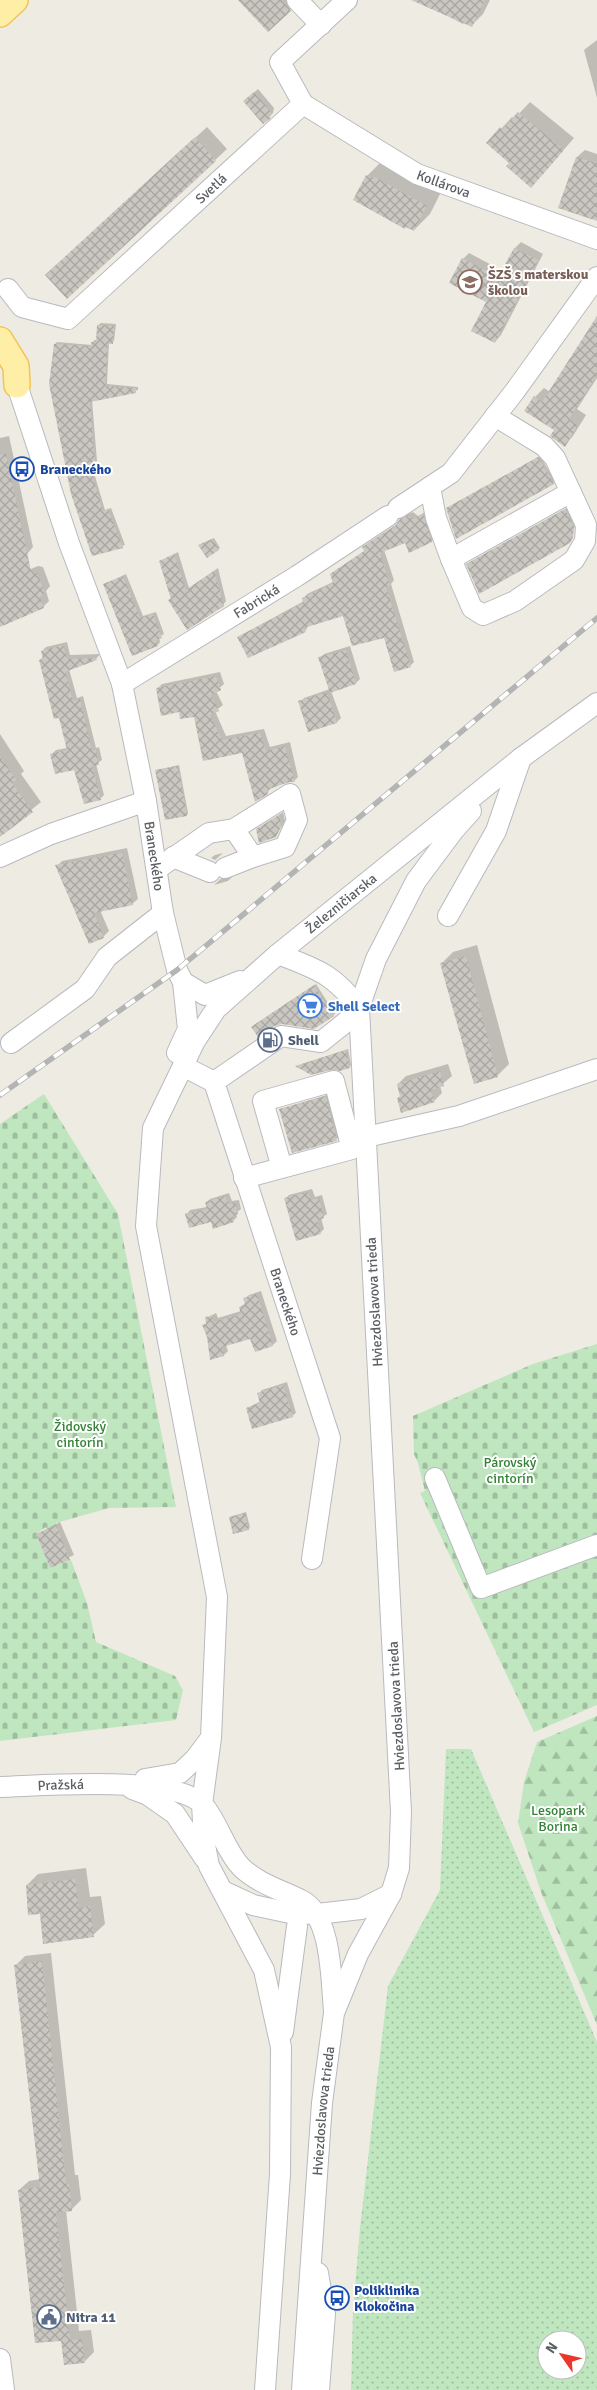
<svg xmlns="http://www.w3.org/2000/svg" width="597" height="2390" font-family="Signika,sans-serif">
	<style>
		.forest { fill: url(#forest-firs) }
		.cemetery { fill: url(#cemetery-stones) }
		.garden { fill: url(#garden-dots); fill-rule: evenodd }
		.shadow { fill: #0003 }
		.building { fill: url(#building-cross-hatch) }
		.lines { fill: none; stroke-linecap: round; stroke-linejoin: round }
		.minor-casing { stroke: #b8babf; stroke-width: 22 }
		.major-casing { stroke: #f2c357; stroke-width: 28 }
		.minor { stroke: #fff; stroke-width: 20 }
		.major { stroke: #ffefa6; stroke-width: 25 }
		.rail-casing { stroke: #b3b4b4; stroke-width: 5.5 }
		.rail { stroke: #fff; stroke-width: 4; stroke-dasharray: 11; stroke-linecap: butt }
		.labels { text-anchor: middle; stroke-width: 4; stroke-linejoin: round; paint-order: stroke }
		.street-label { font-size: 14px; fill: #5b5f63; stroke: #fff }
		.education-label { font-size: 14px; font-weight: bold; fill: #785e54; stroke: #fff; text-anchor: start }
		.transit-label { font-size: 14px; font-weight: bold; fill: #164399; stroke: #fff; text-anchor: start }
		.shop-label { font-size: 14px; font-weight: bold; fill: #366cbe; stroke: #fff; text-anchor: start }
		.service-label { font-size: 14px; font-weight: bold; fill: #4e5e75; stroke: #fff; text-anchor: start }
		.park-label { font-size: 14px; fill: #338235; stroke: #fff }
	</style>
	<defs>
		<pattern id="forest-firs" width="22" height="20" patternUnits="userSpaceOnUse" patternTransform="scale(1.25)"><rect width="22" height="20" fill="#bfe6be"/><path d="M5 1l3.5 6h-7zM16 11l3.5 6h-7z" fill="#9ebe9e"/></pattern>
		<pattern id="cemetery-stones" width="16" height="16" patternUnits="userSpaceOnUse" patternTransform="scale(1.25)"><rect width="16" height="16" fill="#bfe6be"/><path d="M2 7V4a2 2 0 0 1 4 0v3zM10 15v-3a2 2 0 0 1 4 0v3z" fill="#9ebe9e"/></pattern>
		<pattern id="garden-dots" width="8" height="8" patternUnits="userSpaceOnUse" patternTransform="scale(1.25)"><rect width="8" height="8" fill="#bfe6be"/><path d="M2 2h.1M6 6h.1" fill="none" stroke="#9ebe9e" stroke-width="1.8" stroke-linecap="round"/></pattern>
		<pattern id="building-cross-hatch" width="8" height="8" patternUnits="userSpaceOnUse" patternTransform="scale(1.25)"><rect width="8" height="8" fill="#cac7c1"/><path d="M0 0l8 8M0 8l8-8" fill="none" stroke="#a7a5a0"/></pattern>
	</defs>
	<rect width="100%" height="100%" fill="#eeebe2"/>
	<!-- forest -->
	<path class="forest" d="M597,1716v309l-56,-133 -23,-69 6,-41 13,-40z"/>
	<!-- cemetery -->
	<g class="cemetery">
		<path d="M44,1094l74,120 58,293 -67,1 -53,15v2l-9,4 -1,-2 -10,7 14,34 21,-8 16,43 9,39 79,34 8,14 -7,30 -176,21v-617z"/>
		<path d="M597,1344v361l-63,27 -114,-239 5,-2 -7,-28 -4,-9 -1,-38 120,-52z"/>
	</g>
	<!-- garden -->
	<path class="garden" d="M446,1749h25l126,293v348h-246l2,-80 7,-82 28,-242 52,-96zM547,2340h30v30h-30z"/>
	<!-- shadow -->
	<g class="shadow">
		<path d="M240,0h57l2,1 -9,9z"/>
		<path d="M418,0h72l-7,14 -12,12 -7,-4 -1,2z"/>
		<path d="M597,40v58l-13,-48z"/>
		<path d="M258,89l16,19 -1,5 -10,10 -14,-26z"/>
		<path d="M530,102l44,36 -32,37 -32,-12 -22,-20 24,-26 2,2z"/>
		<path d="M207,127l20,22 -160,148 -9,-33z"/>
		<path d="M585,150l12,4v66l-20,-63z"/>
		<path d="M383,160l59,30 -12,24 -16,16 -47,-54z"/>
		<path d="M521,242l22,12 -42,81 -6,7 -8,-41 -24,-42 6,-6 34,18 12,-23z"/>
		<path d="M597,319v59l-20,31 9,6 -13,21 -8,9 -30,-48 9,-9 6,4z"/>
		<path d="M101,323l15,1 -2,17 -5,1 -2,42 31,3v3l-46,10 5,61 -6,2 14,47 6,-2 14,37 -32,10 -38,-211 2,-2 35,3 2,-5h3l1,-15z"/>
		<path d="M9,436l24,111 -6,7 -27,6v-122z"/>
		<path d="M540,456l15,25 -2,2 -104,24z"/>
		<path d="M567,508l8,17 -4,15 -101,23z"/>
		<path d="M427,511l9,26 -4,4h-26l-22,9 10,30 -3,4 23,78 -4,4 -25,-30 -42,-21 -34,10 -4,6 -67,6 66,-36 -1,-2 4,-5 26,-12 -2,-8 5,-4 29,-19 3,-8 31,-20 7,-8 7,-3 5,4z"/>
		<path d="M214,538l6,10 -12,8 -9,-11z"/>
		<path d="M178,552l11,36 29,-20 8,33 -3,4 -54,-5 3,-3 -11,-36z"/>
		<path d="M38,566l5,1 7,19 -4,5 3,10 -6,6 -43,18v-43z"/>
		<path d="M126,574l17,42 13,-4 8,22 -5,3 1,5 -2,3 -53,-61z"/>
		<path d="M67,642l3,13 30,-1 -4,5 -27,10 8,29 6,-2 13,52 3,-1 3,13 -6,4 8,31 -4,4 -25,-31 -23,-14 4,-4 11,-2 -7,-32 -20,-56 4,-4 -2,-5 4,-4z"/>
		<path d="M350,646l10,33 -4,4 -25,8 10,27 -4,4 -37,-20 4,-4 26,-9 -10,-31 4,-4z"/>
		<path d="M220,672l4,12 -8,7 7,14 -8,6 11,25 38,-7 6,18 20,-5 8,35 -4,4 -22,6 -5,6 -24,-41 -39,7 -9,-44 -15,-5 -23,-21 5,-5z"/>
		<path d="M0,734l24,37 -3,3 20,28 -41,33z"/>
		<path d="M179,765l9,48 -1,2 -30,-45z"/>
		<path d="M283,812l2,9 -9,15 -19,-6z"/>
		<path d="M127,848l11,51 -6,5 -32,6 9,21 -5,5 -14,6 -33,-76 5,-5z"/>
		<path d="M223,853l-8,7 -4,-2 4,-3z"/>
		<path d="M225,875l7,2 -4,4 -14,4z"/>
		<path d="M477,945l32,119 -11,11 -23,7 -33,-119 11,-11z"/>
		<path d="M316,984l19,30 -2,1 -79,10z"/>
		<path d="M348,1049l3,16 -1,2 -53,-1z"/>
		<path d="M448,1064l4,12 -12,10 2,7 -8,8 -36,-3 3,-3 -3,-11 8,-8z"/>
		<path d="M327,1095l12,43 -46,13 -13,-42z"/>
		<path d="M312,1189l3,8 7,-2 5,19 -6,4 3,11 -4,4 -35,-34 4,-4z"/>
		<path d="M229,1193l3,8 7,-1 2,9 -5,4 1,4 -4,4 -21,-1 -25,-6 3,-4 17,-3 -1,-4 4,-4z"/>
		<path d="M261,1291l16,50 -4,4 -22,-7 -25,7 2,6 -4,4 -16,-18 -4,-12 3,-2 -1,-5 10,-5 2,5 23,-7 -1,-4 6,-4 -1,-4 4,-4z"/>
		<path d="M287,1382l9,31 -4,3 -45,-8 14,-7 -2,-7 3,-4z"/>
		<path d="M246,1512l4,15 -2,2 -18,-12z"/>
		<path d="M60,1522l14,33 -23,11 -14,-32z"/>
		<path d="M86,1868l4,29 11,-1 4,28 -12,11 -52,-22 -14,-28 11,-11z"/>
		<path d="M51,1953l24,222h3l3,25 -10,10h-5l13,121 12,-1 3,22 -10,10 -22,-23 -43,-149 10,-9 11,-2 -24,-214 9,-9z"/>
	</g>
	<!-- building -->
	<g class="building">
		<path d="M238,0h44l9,11 -23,21z"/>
		<path d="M411,0h74l-13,27z"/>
		<path d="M254,92l17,20 -1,7 -7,5 -20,-23z"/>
		<path d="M518,112l46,38 -33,38 -25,-22 3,-3 -23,-20 14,-16 2,3z"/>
		<path d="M195,137l21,24 -149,138 -22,-24z"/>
		<path d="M576,157l21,6v58l-39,-13z"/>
		<path d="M366,175l8,4 1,-2 52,29 -13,25 -8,-4 -1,2 -52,-29z"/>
		<path d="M514,248l24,12 -43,83 -24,-12 15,-29 -37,-19 13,-25 36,19z"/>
		<path d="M597,316v59l-28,44 9,6 -13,22 -15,-11 4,-6 -30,-19 10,-15 8,6z"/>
		<path d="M97,325l17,1 -1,18h-5l-3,42 31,2v5l-46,9 5,62 -6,1 14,46 5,-2 15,39 -31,8 -21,-62 -22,-110 5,-40 37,2v-4h5z"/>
		<path d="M6,454l25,117 6,2 8,20 -5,4 4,11 -44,19v-172z"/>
		<path d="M538,457l16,27 -98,55 -10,-31z"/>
		<path d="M565,509l9,18 -1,10 -3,6 -91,51 -13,-30z"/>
		<path d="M423,514l9,28 -23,11 -4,-10 -25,10 10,33 -4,1 25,80 -17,5 -10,-34 -32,8 -9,-30 -39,12 2,4 -58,26 -11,-21 66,-34 -1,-5 31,-15 -3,-9 34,-23 -2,-4 33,-21 5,-7 8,-3 5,3z"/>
		<path d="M212,539l7,11 -12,8 -9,-13z"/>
		<path d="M174,554l12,36 28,-19 10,35 -37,24 -19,-30 3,-1 -12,-38z"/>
		<path d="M123,576l17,42 13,-4 9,24 -6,2 2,6 -26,10 -29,-72z"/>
		<path d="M63,645l4,14 29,-1 1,2 -32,12 8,29 7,-2 12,52 4,-1 3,15 -7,1 9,34 -17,4 -10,-34 -19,4 -5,-20 17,-4 -8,-32 -5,1 -15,-59 4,-1 -2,-8z"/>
		<path d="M346,650l10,34 -26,9 -12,-36z"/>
		<path d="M216,676l5,14 -10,5 8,16 -9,4 12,25 38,-7 6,18 19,-5 10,36h-7l-21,8 1,4 -13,8 -13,-49 -39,8 -9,-44 -14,2 -1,-7 -18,4 -5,-28z"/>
		<path d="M327,692l10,31 -29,9 -10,-31z"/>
		<path d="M0,756l16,24 -4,3 21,29 -33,25z"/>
		<path d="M178,766l9,50 -22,4 -10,-50z"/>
		<path d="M279,815l2,11 -5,11 -17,6 -3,-14z"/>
		<path d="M122,853l11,52 -39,8 10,25 -15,6 -34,-79z"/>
		<path d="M466,956l32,121 -24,7 -34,-121z"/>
		<path d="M314,985l20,31 -20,13 -32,-5 -8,2 -16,11 -7,-10z"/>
		<path d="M346,1050l4,18 -10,3 -9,-1 -20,5 -16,-9z"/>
		<path d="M440,1071l4,15 -13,4 4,12 -34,11 -4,-15 3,-1 -3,-13z"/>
		<path d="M326,1096l11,45 -45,12 -13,-44z"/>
		<path d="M308,1192l3,8 8,-2 5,20 -7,3 4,13 -25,7 -12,-43z"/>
		<path d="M225,1196l3,8 7,-1 3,11 -6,2 2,6 -21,7 -2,-7 -22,6 -4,-14 22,-5 -2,-7z"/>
		<path d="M257,1294l16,52 -18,6 -5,-13 -28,8 2,9 -14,4 -3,-23 -5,-12 4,-1 -1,-7 7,-1 2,6 27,-8 -2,-7 6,-2 -2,-7z"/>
		<path d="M283,1385l10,32 -41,12 -6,-21 14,-5 -3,-10z"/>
		<path d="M245,1513l4,17 -16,4 -4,-17z"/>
		<path d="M56,1525l14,35 -20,8 -14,-34z"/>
		<path d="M75,1879l4,29 11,-2 4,31 -51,7 -3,-30 -12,1 -2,-30z"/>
		<path d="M42,1961l24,223h3l3,27 -16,2 14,127 12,-1 3,24 -21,2 -3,-24 -26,2 -17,-153 22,-3 -26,-222z"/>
	</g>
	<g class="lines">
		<!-- minor casing -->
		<g class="minor-casing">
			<g id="minor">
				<path d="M297,0l24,25"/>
				<path id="s1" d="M303,104l114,70 180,65"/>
				<path id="s2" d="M8,289l14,18 46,12 235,-215 -23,-42 67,-62"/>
				<path id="s3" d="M17,385l52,158 53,141 24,117 17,112 14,57 6,12 5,47 -11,24"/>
				<path d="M430,487l6,31 15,41 21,49 11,7 32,-14 59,-41 11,-19 1,-16 -31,-67 -11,-12 -49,-30"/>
				<path d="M398,508l53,-35 64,-82 82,-114"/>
				<path d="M451,559l120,-67"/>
				<path id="s4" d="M122,684l175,-108 91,-60"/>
				<path d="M0,857l51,-23 95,-33"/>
				<path d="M173,857l37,15"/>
				<path d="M225,868l28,-11"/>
				<path d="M157,869l52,-36 25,-4 56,-35 7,26 -12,27 -32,10 -19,-28"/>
				<path d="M448,916l48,-85 25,-73"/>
				<path d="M278,954c38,15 55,19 81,54"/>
				<path d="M183,982l22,13 35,-14"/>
				<path d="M11,1043l74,-54 22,-32 56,-44"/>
				<path id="s5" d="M183,1066l31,16 116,356 -18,121"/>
				<path d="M214,1082l67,-46 40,6 25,-20 13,-14 17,-49 40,-78 38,-51 17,-19"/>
				<path d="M366,1137l93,-21 138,-47"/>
				<path d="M244,1178l108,-29 -18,-68 -71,20 19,67"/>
				<path d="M435,1478l46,110 116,-43"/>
				<path d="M145,1779l35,-6 15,-14 15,-20"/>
				<path id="s6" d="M0,1787c42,-1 177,-13 204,19 15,18 21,44 37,61 16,16 40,23 60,33 31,15 30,80 33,111"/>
				<path d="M132,1789l16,6 27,19 30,45"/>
				<path d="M223,1891l30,14 37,8 27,1 44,-5 30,-15"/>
				<path d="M283,2032l14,-106"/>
				<path d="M318,2273l7,41 -6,76"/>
				<path d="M0,2359l4,31"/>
				<path id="s7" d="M265,2390l15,-216 1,-127 -17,-77 -55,-104 -5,-26 -2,-36 9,-66 6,-141 -71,-371 7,-98 42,-87 21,-32 62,-55 243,-196 76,-55"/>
				<path id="s8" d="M302,2390l20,-287 12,-90 24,-59 33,-60 8,-26 2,-56 -42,-804"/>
			</g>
		</g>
		<!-- major casing -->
		<g class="major-casing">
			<g id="major">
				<path d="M0,14l15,-14"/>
				<path d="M0,340l16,26 1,19"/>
			</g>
		</g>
		<!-- minor -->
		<use href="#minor" class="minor"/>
		<!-- major -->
		<use href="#major" class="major"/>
		<!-- rail casing -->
		<g class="rail-casing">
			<path id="rail" d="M0,1095l177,-125 420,-352"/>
		</g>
		<!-- rail -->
		<use href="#rail" class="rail"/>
	</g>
	<!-- icons -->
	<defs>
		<g id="school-ring" transform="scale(1.25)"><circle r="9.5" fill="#fff" stroke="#8d6e63" stroke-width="1.5"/><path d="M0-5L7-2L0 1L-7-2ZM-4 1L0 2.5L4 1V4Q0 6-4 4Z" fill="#8d6e63"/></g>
		<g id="bus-ring" transform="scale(1.25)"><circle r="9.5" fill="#fff" stroke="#1a4fb4" stroke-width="1.5"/><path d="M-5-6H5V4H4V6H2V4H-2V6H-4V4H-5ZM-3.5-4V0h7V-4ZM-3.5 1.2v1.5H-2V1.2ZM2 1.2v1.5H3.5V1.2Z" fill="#1a4fb4"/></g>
		<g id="supermarket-ring" transform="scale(1.25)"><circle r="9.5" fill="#fff" stroke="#3f7fe0" stroke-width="1.5"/><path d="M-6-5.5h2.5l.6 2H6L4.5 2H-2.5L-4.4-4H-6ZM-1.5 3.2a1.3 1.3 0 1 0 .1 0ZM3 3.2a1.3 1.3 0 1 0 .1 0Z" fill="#3f7fe0"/></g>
		<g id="fuel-ring" transform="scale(1.25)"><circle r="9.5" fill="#fff" stroke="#5c6f8a" stroke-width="1.5"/><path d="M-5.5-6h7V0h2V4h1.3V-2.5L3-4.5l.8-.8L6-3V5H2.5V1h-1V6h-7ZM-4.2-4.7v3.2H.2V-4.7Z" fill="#5c6f8a"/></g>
		<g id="civic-ring" transform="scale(1.25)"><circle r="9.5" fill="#fff" stroke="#5c6f8a" stroke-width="1.5"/><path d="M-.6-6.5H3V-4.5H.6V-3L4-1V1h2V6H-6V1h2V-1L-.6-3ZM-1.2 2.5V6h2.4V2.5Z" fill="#5c6f8a"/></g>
	</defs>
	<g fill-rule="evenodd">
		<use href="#school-ring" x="470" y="282"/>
		<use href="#bus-ring" x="22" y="469"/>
		<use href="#supermarket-ring" x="310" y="1006"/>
		<use href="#fuel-ring" x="270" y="1040"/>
		<use href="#bus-ring" x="337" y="2298"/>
		<use href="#civic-ring" x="49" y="2317"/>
	</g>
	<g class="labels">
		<!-- street labels -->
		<g class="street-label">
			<text dy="5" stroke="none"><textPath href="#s1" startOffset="162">Kollárova</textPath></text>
			<text dy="5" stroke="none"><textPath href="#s2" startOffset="264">Svetlá</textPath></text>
			<text dy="5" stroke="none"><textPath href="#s4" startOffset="158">Fabrická</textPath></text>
			<text dy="5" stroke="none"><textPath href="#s3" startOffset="492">Braneckého</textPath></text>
			<text dy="5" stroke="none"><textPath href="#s7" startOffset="1585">Železničiarska</textPath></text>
			<text dy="5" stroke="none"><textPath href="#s5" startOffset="266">Braneckého</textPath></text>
			<text transform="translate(374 1302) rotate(-93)" y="5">Hviezdoslavova trieda</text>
			<text transform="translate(396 1706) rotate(-93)" y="5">Hviezdoslavova trieda</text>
			<text dy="5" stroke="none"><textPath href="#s6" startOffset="61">Pražská</textPath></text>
			<text dy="5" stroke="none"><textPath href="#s8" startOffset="280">Hviezdoslavova trieda</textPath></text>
		</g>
		<!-- education labels -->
		<g class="education-label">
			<text x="488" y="279">ŠZŠ s materskou<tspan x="488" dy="16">školou</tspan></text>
		</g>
		<!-- transit labels -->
		<g class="transit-label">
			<text x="40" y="474">Braneckého</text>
			<text x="354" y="2295">Poliklinika<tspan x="354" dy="16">Klokočina</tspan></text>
		</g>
		<!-- shop labels -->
		<g class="shop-label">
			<text x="328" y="1011">Shell Select</text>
		</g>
		<!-- service labels -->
		<g class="service-label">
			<text x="288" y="1045">Shell</text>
			<text x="66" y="2322">Nitra 11</text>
		</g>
		<!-- park labels -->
		<g class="park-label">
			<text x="80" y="1431">Židovský<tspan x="80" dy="16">cintorín</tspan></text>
			<text x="510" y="1467">Párovský<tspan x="510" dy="16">cintorín</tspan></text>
			<text x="558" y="1815">Lesopark<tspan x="558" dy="16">Borina</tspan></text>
		</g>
	</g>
	<!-- north arrow -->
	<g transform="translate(562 2355) rotate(304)"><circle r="24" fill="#ffffff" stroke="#bdbfc1"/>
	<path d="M0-4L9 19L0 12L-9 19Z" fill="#ea362c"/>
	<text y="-8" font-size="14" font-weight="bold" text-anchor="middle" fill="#5b5f63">N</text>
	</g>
</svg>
